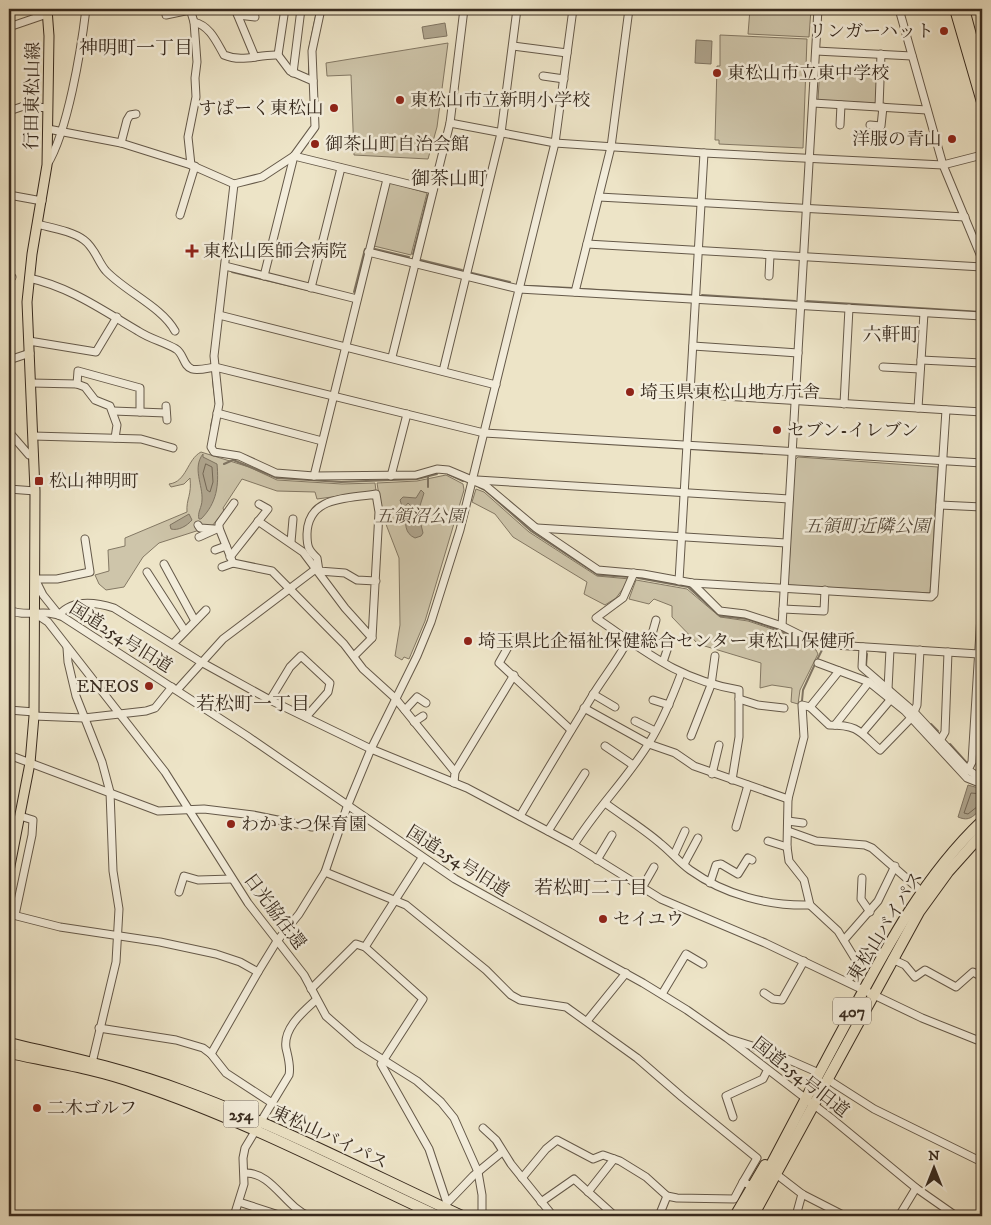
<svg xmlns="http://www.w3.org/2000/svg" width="991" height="1225" font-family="'IM FELL DW Pica','Noto Serif JP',serif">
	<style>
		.green { fill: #cec5aa; stroke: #837864 }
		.water { fill: #afa58e; stroke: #7f7462 }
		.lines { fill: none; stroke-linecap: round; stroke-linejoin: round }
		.shore { stroke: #746856; stroke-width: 1 }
		.stream { stroke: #7f7462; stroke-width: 2 }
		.minor-casing { stroke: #655949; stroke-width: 9 }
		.major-casing { stroke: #382b1f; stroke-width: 11 }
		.highway-casing { stroke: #382b1f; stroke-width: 12 }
		.minor { stroke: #f3eddb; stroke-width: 7 }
		.major { stroke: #ede4c7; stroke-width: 9 }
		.highway { stroke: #ede4c7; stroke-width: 10 }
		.poi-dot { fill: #8f2418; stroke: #f3eddb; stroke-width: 2 }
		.labels { text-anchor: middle; stroke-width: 5; stroke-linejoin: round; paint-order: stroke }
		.shield { fill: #f3eddb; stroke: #706557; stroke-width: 1 }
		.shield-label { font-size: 16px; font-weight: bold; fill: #382b1f }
		.poi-label { font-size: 18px; fill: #382b1f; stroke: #f3eddb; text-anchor: start }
		.street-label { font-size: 18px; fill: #382b1f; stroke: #f3eddb }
		.park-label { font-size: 18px; font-style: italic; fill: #564a3b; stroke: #f3eddb }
		.neighbourhood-label { font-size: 19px; fill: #382b1f; stroke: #f3eddb }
	</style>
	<rect width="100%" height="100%" fill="#ede4c7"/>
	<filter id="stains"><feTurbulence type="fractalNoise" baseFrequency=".004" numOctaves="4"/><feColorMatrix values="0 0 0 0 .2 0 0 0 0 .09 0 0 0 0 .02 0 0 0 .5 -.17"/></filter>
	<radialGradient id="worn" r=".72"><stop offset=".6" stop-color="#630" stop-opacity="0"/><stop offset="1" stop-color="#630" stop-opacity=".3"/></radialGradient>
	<!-- green -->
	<g class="green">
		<path d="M750,9h61l-2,28 -61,-3z"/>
		<path d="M720,35l87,4 -4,109 -84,-4v-4h-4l2,-74h3z"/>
		<path d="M448,43l-11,84 -9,32 -74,-4 -3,-80 -24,1 -1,-13z"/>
		<path d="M820,66l58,3 -1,32 -3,2 -56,-3z"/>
		<path d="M389,182l38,11 -16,62 -37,-9z"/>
		<path d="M201,452l48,15 28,13 65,4 33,-1 1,8 -59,8 -2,-7 -38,-1 -35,-12 -19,29 1,3 -12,15 -53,17 -16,14 -19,30 -18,3 -7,-6 -4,-9 14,-4 -1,-21 17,-4v-8l62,-26c-1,-13 5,-17 3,-34l-6,6 -13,3 -2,-3c18,-2 18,-25 32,-32z"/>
		<path d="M798,457l140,10 -8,126 -142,-8 7,-125z"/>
		<path d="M446,475l17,9 1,6 -39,131 -16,38 -5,-2 -2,3 -7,-4 5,-31 -1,-67 -17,-44 -5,-31 40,-2z"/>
		<path d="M476,489l8,3 45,40 68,44 33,3 -14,19 -11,7 -21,-11 3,-12 -74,-45 -18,-23 -23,-12z"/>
		<path d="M636,580l51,9 33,28 28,4 33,11 35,18 2,4 -18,36 -2,14 -7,-2 1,-14 -20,-3 -12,3 1,-25 -63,-19 -26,-27v-11l-18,-7 -5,5 -20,-5z"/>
	</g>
	<!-- water -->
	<g class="water">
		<path d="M445,23l2,13 -23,3 -2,-12z"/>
		<path d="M696,40l16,1 -1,23 -16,-1z"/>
		<path d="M203,454v3l14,7c2,21 0,39 -16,55h-2c-2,-6 3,-12 3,-19 1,-15 -10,-32 1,-46z"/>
		<path d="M421,490l3,3 -6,19 5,21 -2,3 -6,2c-11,-5 -9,-14 -10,-24l6,-8 -3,-3 -5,6 -3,-9 3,-3 13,1z"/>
		<path d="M189,514l3,6c-5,6 -14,11 -21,9l-1,-4z"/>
		<path d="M968,785l14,4v19c-9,8 -12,14 -24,9z"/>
	</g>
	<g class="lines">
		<!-- shore -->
		<g class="shore">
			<path d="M206,464l6,3 1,15 -3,10 -3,-2 -4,-16z"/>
			<path d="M982,794l-11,-1 -7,20 4,1 10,-8 4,-1"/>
		</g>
		<!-- stream -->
		<g class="stream">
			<path d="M309,50l8,-39"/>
			<path d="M309,58v16"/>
			<path d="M375,249l34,8"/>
			<path d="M413,254l15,-59"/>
			<path d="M421,260l41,10"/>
			<path d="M232,272l93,22"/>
			<path d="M472,273l38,9"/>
			<path d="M530,286l42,2"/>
			<path d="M582,289l109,6"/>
			<path d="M354,292l11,-43"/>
			<path d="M702,295l93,6"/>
			<path d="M807,301l175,11"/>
			<path d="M211,426l5,-21 -3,-24"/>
			<path d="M224,464l9,-4 44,18 64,4 76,-3 20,-5"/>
			<path d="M448,474l15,7"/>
			<path d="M428,487v-10"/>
			<path d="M479,487l6,3 46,41 67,44 31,2"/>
			<path d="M638,578l50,9 32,29 27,3 35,12 34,17h8"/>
			<path d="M877,651l8,1"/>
			<path d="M867,654l-1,12 3,3"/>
			<path d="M817,660l6,-12"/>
			<path d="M981,694l1,-29"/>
			<path d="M802,701l1,-11 12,-26"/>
			<path d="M931,724l7,7"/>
			<path d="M979,733l1,-30"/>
			<path d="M950,744l17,19"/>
			<path d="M978,745l-1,24 5,5"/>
		</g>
		<!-- minor casing -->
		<g class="minor-casing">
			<g id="minor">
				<path d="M190,9l4,13 3,40 -2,16 1,19 -8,40 3,28"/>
				<path d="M235,9l20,48"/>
				<path d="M899,9l44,156 39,94"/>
				<path d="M166,15l24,-5"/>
				<path d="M238,15l17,2"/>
				<path d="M194,22c16,4 22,19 30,33 19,8 34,-1 54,0l12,16 23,10"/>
				<path d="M9,27l38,-13"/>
				<path d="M513,46l54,7"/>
				<path d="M816,51l96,5"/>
				<path d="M278,55l6,-40"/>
				<path d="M293,73l8,-64"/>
				<path d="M543,76l21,3"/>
				<path d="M813,103l114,7"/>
				<path d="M879,107l2,-53"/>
				<path d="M9,111l15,-5 24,2"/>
				<path d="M450,123l105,20 149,10 239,12 39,-10"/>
				<path d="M840,125l1,-20"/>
				<path d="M870,125l11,1 2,-19"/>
				<path d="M48,129l73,14 70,22 43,19 28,-7 32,-21"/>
				<path d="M121,143l6,-23 3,-5 6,-1"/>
				<path d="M294,156l139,34"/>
				<path d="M47,165c21,-34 34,-115 39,-156"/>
				<path d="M234,184l-20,172 5,48 -8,43 3,5 25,4 37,17 38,3 102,-1 21,-6 11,1 38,16 50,42 62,42 45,4 49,9 239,14 3,-3 12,-184"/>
				<path d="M9,195l33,6"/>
				<path d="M599,197l366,20"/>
				<path d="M180,215l15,-49"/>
				<path d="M37,224c15,4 35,7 47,16 11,8 14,22 22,31 20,21 56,36 69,60"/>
				<path d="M587,244l395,23"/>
				<path d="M368,252l151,37 463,27"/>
				<path d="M225,266l132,33"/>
				<path d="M264,276l30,-120 21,-29 -3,-76 9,-42"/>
				<path d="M769,276l1,-21"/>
				<path d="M9,278l3,-1"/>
				<path d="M29,278c41,9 73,32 109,53 12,8 26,11 38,18 8,5 7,17 16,20 7,2 16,-1 23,-2l269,66 498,30"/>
				<path d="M311,288l30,-120"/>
				<path d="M575,292l36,-145 18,-138"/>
				<path d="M219,315l277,70"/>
				<path d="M29,341l67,11 21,-35"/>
				<path d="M693,346l105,7"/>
				<path d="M392,357l58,-234 14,-114"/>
				<path d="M9,360l21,-7"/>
				<path d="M921,360l61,3"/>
				<path d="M883,367l37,2"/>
				<path d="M443,371l58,-238 16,-124"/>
				<path d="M31,383l46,1 8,3 10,13 15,6 7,19 -2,13"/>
				<path d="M77,384l1,-13 62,17v24"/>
				<path d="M690,394l292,18"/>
				<path d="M844,404l5,-96"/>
				<path d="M166,406l1,14"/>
				<path d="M918,408l6,-95"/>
				<path d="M113,411l53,2"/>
				<path d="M217,413l105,28"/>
				<path d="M9,432l20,23h5"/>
				<path d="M33,436l108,3 32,9"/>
				<path d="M314,476l73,-297"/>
				<path d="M391,476l16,-62"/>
				<path d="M477,480l312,19"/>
				<path d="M9,489l26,2"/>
				<path d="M234,503l-15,21v4l14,35 39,8 72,73 19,25 32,29 60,74 -1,11"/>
				<path d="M940,505l42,2"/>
				<path d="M258,521l45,31 42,56 27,30"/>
				<path d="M198,525l2,3 14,1"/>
				<path d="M537,528l249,15"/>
				<path d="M199,537l20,-9"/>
				<path d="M85,539l5,33 -33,7h-22l8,16 16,20c14,-16 36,-13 55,-7l87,54 69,38 101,49 96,39 107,57 87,54 104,44 157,75 60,24"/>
				<path d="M291,542l2,-23"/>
				<path d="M215,550l11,-4"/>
				<path d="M230,557l38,-48 -9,-5"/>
				<path d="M164,564l31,57"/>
				<path d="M222,567l11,-4"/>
				<path d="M147,572l38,59"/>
				<path d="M634,573l-11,25 -27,20c49,33 82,62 143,72v47l-7,43"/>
				<path d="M679,581l25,-428"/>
				<path d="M692,583l28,28 25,3 37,12 36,18 161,10"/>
				<path d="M783,609l41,2 1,-21"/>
				<path d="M9,610c17,8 37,-2 54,7l184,119 208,143 188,104 44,27 40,28 104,80 85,70 40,28"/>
				<path d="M36,614l12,8 117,150 83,131 56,72 22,41 32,28 59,37 24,21 13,16 24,54 4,23v21"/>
				<path d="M782,626l36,-617"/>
				<path d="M512,640l-13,23 72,67"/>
				<path d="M173,644l33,-34"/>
				<path d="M863,647l-1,20 52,45 54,58 14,9"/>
				<path d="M67,648l1,14 8,34 26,66 8,30 3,79 6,38 -3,53 -24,101"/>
				<path d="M647,652l9,-32"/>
				<path d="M354,656l18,-18 7,-126 -3,-18c-30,5 -68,2 -69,40 0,12 1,16 10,24l2,13 26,2 12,7 19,1"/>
				<path d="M663,662l5,-15"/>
				<path d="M818,663l51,19 36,29 62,67 15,6"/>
				<path d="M888,689l2,-40"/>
				<path d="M177,690l46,-51 94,-71"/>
				<path d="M593,694l22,13"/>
				<path d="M739,699l19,6 26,3"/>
				<path d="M270,700l20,-33 11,-11 29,27 -2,9 -22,25"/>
				<path d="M653,700l16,5"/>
				<path d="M810,707l29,-36"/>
				<path d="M584,708l65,36 26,9 19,13 94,33"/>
				<path d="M9,710l25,2"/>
				<path d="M405,710l12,-13 9,6"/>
				<path d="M914,712l3,-7 3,-55"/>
				<path d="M34,716l50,2 62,-7 9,-3 17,-21"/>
				<path d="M635,721l20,10"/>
				<path d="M414,722l9,-6"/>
				<path d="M835,725l34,-43"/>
				<path d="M863,732l28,-33"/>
				<path d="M691,736l20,-51 4,-29"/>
				<path d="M941,739l4,-7 3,-80"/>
				<path d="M605,746l28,19"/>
				<path d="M9,755l149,56 46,-2 49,6 59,12 30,-7"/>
				<path d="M968,770l4,-8 10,-163"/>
				<path d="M455,772l59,-97"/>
				<path d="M712,774l7,-29"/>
				<path d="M605,803c19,14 39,26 56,41 10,8 19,19 29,26 35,25 78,36 120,35"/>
				<path d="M520,816c23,-39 47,-79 71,-118 12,-20 27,-38 37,-58"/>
				<path d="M788,821l15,2"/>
				<path d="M736,827l12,-42"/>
				<path d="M548,831l37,-58"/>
				<path d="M788,831l28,10 49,4 7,3 49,43"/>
				<path d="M768,841l19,6"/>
				<path d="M574,845c22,-36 53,-66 75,-102 13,-21 23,-45 32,-69"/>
				<path d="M674,855l11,-24"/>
				<path d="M597,860l15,-25"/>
				<path d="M684,864l14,-26"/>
				<path d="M325,872l81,33 80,65 25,25 9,5 46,7 71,51 45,39 75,61 -14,24 9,4"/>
				<path d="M862,878l-1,21 9,13"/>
				<path d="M710,883l6,-18 5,-1 17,10 10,-16 4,2"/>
				<path d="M642,888l12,-21"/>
				<path d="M179,892l5,-16 14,4 34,-1"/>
				<path d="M9,914l51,13 100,15 56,12 24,8 18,10 19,-31 22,-27 26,-42 22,-65 24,-58 46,-93 14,-34 29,-92 95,-387 18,-134"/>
				<path d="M15,915l17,-80 1,-15 -13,-4"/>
				<path d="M844,940l34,-39 17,-35"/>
				<path d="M365,947l57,-89"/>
				<path d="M892,959l13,6 10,12 10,-7 31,17 17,-15 9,5"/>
				<path d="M847,981l10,-10v-9l-19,-31 -28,-26 -6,-25 -15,-19 -2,-14 1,-48 16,-62 -2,-32 8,2 19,18c30,0 31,7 51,25l31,-32"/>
				<path d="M311,989l45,-45 9,3 58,52 -42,65 48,85 17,51 2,2 25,-26 29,-24"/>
				<path d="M764,993l9,6 9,1 22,-39"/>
				<path d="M662,994l24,-40 17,10"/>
				<path d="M587,1021l39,-48"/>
				<path d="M99,1028l77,12 27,8 8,6 15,19 46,30"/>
				<path d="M730,1039l41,13 48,21"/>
				<path d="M211,1054l47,-82"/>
				<path d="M827,1079l47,30 108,53"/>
				<path d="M733,1117l-7,-21 37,-17 4,-8"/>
				<path d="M483,1128l13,12 15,24 42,52"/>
				<path d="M245,1173c27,-1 40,34 64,43"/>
				<path d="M780,1177l22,17 43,22"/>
				<path d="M522,1178l24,-29 11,-9 36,19 10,-4 17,6 26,16 21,19 10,2 57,1 9,-17"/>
				<path d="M588,1192l26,-33"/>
				<path d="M239,1202l43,14"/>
				<path d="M541,1202l33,-23 41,37"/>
				<path d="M234,1216l10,-32 -1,-26 2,-10 44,-73c2,-9 -1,-18 -3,-27 -3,-20 17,-36 30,-48"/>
				<path d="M659,1216l8,-20"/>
				<path d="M796,1216l6,-22"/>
				<path d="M899,1216l17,-28"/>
			</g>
		</g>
		<!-- major casing -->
		<g class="major-casing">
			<path id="major" d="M9,871l21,-108 4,-47 1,-225 -8,-189 5,-48 15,-89 2,-129 -2,-27"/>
		</g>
		<!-- highway casing -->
		<g class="highway-casing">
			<g id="highway">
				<path d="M955,9l27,93"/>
				<path d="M964,9l18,67"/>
				<path d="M9,1043c58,14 116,26 172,47 96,35 188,83 281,126"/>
				<path d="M9,1053c43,9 88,16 129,31 104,35 201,86 300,132"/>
				<path d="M735,1216l30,-51"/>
				<path d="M744,1216c34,-64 67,-128 101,-191 39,-73 77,-147 137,-204"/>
				<path d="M753,1216l166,-304 29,-40 34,-38"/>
			</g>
		</g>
		<!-- minor -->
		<use href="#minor" class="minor"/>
		<!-- major -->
		<use href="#major" class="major"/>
		<!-- highway -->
		<use href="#highway" class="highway"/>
	</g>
	<!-- markers -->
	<g class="poi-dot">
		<circle cx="944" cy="31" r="5"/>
		<circle cx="717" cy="73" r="5"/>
		<circle cx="400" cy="100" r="5"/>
		<circle cx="334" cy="108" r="5"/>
		<circle cx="952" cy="139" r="5"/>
		<circle cx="315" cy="144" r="5"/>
		<path d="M189.5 243.5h5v5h5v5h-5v5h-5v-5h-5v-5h5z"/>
		<circle cx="630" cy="392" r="5"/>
		<circle cx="777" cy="430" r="5"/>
		<rect x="34" y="476" width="10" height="10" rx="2.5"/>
		<circle cx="468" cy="641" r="5"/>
		<circle cx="149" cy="686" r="5"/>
		<circle cx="231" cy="824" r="5"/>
		<circle cx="603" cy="919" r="5"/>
		<circle cx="37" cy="1108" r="5"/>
	</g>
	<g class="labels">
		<!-- shield labels -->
		<g class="shield">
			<rect x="833" y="997.5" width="38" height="27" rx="4"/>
			<rect x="223.5" y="1100.5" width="35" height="27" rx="4"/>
		</g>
		<g class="shield-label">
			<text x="852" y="1017">407</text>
			<text x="241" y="1120">254</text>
		</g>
		<!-- poi labels -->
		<g class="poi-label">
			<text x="934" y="37" text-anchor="end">リンガーハット</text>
			<text x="727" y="79">東松山市立東中学校</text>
			<text x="410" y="106">東松山市立新明小学校</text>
			<text x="324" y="114" text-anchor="end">すぱーく東松山</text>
			<text x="942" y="145" text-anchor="end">洋服の青山</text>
			<text x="325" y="150">御茶山町自治会館</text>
			<text x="203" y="257">東松山医師会病院</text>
			<text x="640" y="398">埼玉県東松山地方庁舎</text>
			<text x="787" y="436">セブン-イレブン</text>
			<text x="49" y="487">松山神明町</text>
			<text x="478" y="647">埼玉県比企福祉保健総合センター東松山保健所</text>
			<text x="139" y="692" text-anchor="end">ENEOS</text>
			<text x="241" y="830">わかまつ保育園</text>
			<text x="613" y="925">セイユウ</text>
			<text x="47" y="1114">二木ゴルフ</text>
		</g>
		<!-- street labels -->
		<g class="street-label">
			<text transform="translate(32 96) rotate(-89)" y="6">行田東松山線</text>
			<text transform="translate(121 637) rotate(32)" y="6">国道254号旧道</text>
			<text transform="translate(458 861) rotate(32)" y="6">国道254号旧道</text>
			<text transform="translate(275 911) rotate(53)" y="6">日光脇往還</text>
			<text transform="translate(885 926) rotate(-58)" y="6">東松山バイパス</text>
			<text transform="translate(801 1077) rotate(38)" y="6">国道254号旧道</text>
			<text transform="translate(330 1137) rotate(25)" y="6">東松山バイパス</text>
		</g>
		<!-- park labels -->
		<g class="park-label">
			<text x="420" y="522">五領沼公園</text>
			<text x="867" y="532">五領町近隣公園</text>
		</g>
		<!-- neighbourhood labels -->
		<g class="neighbourhood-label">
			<text x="136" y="54">神明町一丁目</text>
			<text x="449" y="185">御茶山町</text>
			<text x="891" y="341">六軒町</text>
			<text x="253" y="710">若松町一丁目</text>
			<text x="591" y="894">若松町二丁目</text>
		</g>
	</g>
	<!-- margin -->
	<rect width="991" height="1225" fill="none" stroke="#ede4c7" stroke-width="30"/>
	<rect x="10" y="10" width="971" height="1205" fill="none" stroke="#382b1f" stroke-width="2.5"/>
	<rect x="15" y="15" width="961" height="1195" fill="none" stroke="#382b1f"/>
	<!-- north arrow -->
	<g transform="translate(934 1168)" stroke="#f3eddb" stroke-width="4" paint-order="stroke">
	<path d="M0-4L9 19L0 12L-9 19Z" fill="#382b1f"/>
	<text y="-8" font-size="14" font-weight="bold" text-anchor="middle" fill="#382b1f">N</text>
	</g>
	<rect width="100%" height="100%" filter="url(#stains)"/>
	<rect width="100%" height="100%" fill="url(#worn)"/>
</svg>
